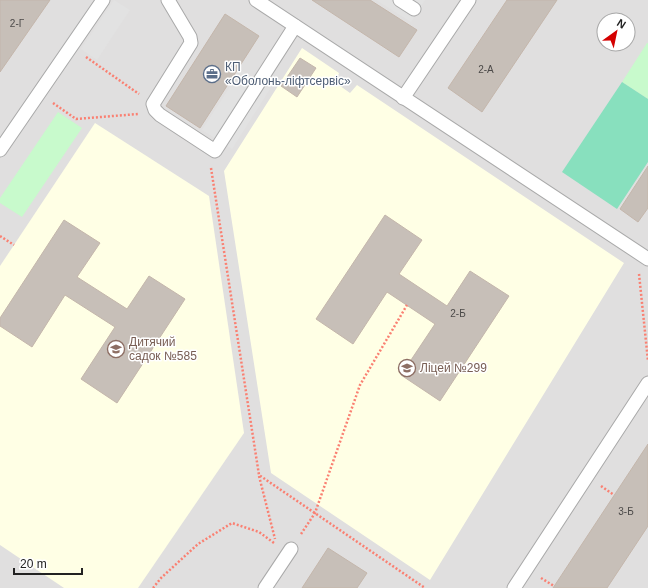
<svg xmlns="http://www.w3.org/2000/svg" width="648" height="588" font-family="Helvetica,sans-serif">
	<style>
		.residential { fill: #e0dfdf; fill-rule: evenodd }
		.education { fill: #ffffe5 }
		.park { fill: #c8facc }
		.pitch { fill: #88e0be }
		.parking { fill: #e2e2e2 }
		.building { fill: #c7bfb8; stroke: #c4b6ab }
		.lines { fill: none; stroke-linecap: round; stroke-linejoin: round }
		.lane-casing { stroke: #a9a9a9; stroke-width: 15 }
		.path { stroke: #fa8072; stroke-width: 2.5; stroke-dasharray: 2 2; stroke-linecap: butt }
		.lane { stroke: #fff; stroke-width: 13 }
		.labels { text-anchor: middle; stroke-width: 3; stroke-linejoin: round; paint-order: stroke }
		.number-label { font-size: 10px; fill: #4b4948 }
		.service-label { font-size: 12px; fill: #4e5e75; stroke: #fff; text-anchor: start }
		.education-label { font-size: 12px; fill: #785e54; stroke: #fff; text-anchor: start }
	</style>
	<rect width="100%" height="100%" fill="#f2efe9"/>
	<!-- residential -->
	<path class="residential" d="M0,0h648v588h-648zM604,20h24v24h-24z"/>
	<!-- education -->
	<g class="education">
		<path d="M302,48l37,25 -3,10 14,10 7,-8 267,178 -194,317 -159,-107 -47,-302z"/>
		<path d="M95,123l114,73 35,237 -106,155h-74l-64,-43v-279z"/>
	</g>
	<!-- park -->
	<g class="park">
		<path d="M647,43h1v56l-26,-17z"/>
		<path d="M58,112l24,16 -60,89 -22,-14v-5z"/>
	</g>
	<!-- pitch -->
	<path class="pitch" d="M622,82l26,17v63l-31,47 -55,-37z"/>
	<!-- parking -->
	<g class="parking">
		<path d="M114,0l16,10 -33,50 -16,-11z"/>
		<path d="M376,0h49l-14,22z"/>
		<path d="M241,70l29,19 -38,60 -30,-19z"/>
	</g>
	<!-- building -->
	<g class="building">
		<path d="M0,0h50l-50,72z"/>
		<path d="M312,0h58l47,30 -18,27z"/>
		<path d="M507,0h50l-75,112 -34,-24z"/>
		<path d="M225,14l34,22 -59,92 -34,-22z"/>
		<path d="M300,58l16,10 -19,29 -16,-11z"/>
		<path d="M648,166v42l-10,14 -18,-13z"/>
		<path d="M385,215l37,25 -23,34 48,32 23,-35 39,25 -69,105 -39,-26 34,-51 -48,-32 -34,52 -37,-25z"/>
		<path d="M64,220l36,23 -23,34 50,32 22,-33 36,23 -68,104 -36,-24 34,-52 -50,-32 -33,52 -32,-21v-8z"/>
		<path d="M648,444v82l-41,62h-54z"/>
		<path d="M328,548l39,25 -10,15h-55z"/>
	</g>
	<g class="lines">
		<!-- lane casing -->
		<g class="lane-casing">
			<g id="lane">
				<path d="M168,0l22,37 1,6 -38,61 2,6 5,5 55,36 80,-125"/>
				<path d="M256,0l392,259"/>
				<path d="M400,0l14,9"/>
				<path d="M403,98l66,-98"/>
				<path d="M0,150l103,-150"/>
				<path d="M265,588l26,-39"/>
				<path d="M514,588l134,-205"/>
			</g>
		</g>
		<!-- path -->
		<g class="path">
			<path d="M86,57l53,37"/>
			<path d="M53,103l23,16 62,-5"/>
			<path d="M211,168l48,307 166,113"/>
			<path d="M0,236l14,9"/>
			<path d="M639,274l9,87"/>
			<path d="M259,476l16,63"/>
			<path d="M601,486l13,9"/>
			<path d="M301,534l14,-21 45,-128 47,-80"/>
			<path d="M541,578l13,8"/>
			<path d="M153,588l8,-10 37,-34 34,-21 27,9 15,11"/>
		</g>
		<!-- lane -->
		<use href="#lane" class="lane"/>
	</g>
	<!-- icons -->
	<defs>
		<g id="office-ring" transform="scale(0.9)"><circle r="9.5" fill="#fff" stroke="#5c6f8a" stroke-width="1.5"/><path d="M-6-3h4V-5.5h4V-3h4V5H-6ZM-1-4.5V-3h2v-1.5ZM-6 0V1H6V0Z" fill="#5c6f8a"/></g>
		<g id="school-ring" transform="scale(0.9)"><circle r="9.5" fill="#fff" stroke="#8d6e63" stroke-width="1.5"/><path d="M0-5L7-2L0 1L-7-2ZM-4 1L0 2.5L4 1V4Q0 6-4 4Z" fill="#8d6e63"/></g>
	</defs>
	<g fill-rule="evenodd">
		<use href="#office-ring" x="212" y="74"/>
		<use href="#school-ring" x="116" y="349"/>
		<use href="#school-ring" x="407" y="368"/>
	</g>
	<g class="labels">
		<!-- number labels -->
		<g class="number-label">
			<text x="17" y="27">2-Г</text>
			<text x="486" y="73">2-А</text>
			<text x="458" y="317">2-Б</text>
			<text x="626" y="515">3-Б</text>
		</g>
		<!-- service labels -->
		<g class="service-label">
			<text x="225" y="71">КП<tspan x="225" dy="14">«Оболонь-ліфтсервіс»</tspan></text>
		</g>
		<!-- education labels -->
		<g class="education-label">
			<text x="129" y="346">Дитячий<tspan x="129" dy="14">садок №585</tspan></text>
			<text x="420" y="372">Ліцей №299</text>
		</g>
	</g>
	<!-- north arrow -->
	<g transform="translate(616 32) rotate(33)"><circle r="19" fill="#ffffff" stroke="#a7a7a7"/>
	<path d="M0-3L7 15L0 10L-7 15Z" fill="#d40000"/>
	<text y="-6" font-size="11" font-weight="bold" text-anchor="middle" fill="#222222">N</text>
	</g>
	<!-- scale -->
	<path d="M14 568v6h68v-6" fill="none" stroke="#222222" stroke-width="2"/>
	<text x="20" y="568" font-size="12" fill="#222222" stroke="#ffffff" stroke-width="3" paint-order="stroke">20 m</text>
</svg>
